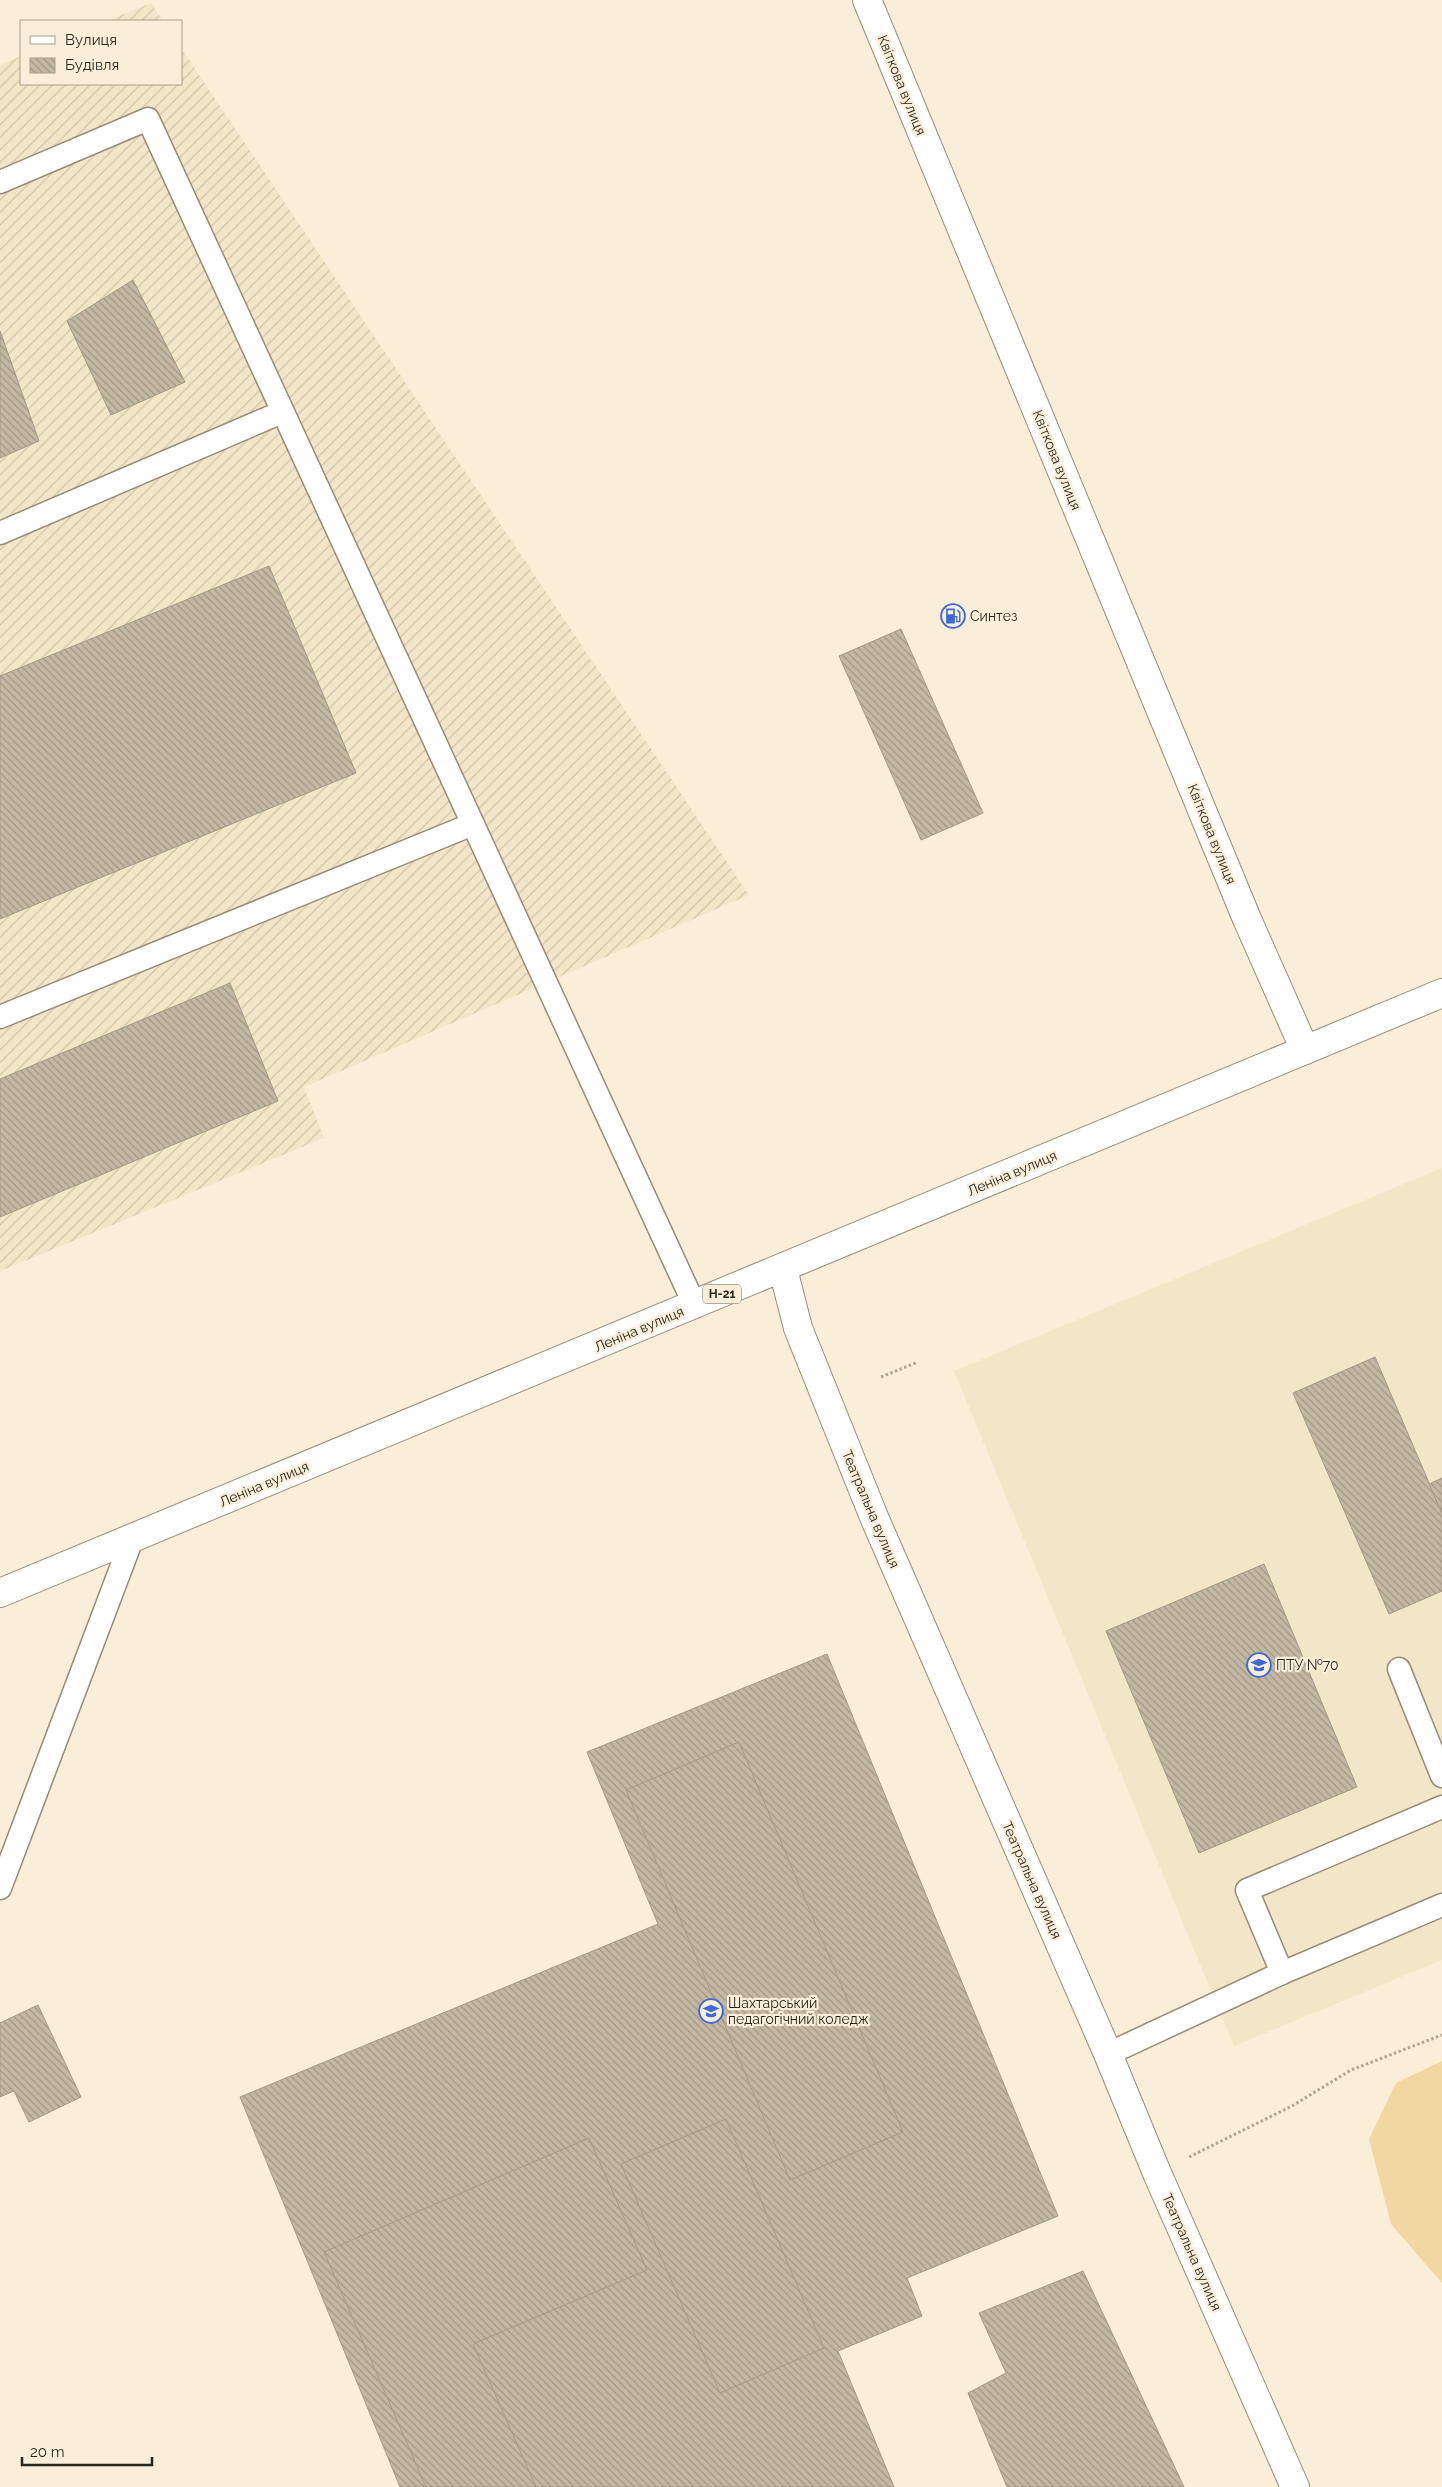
<svg xmlns="http://www.w3.org/2000/svg" width="1442" height="2487" font-family="Raleway,sans-serif">
	<style>
		.built { fill: #f3e5c7 }
		.industrial { fill: url(#industrial-furrows) }
		.grass { fill: #f1d7a2 }
		.building { fill: url(#building-back-hatch); stroke: #a49985 }
		.lines { fill: none; stroke-linecap: round; stroke-linejoin: round }
		.service-casing { stroke: #968c78; stroke-width: 25 }
		.minor-casing { stroke: #968c78; stroke-width: 30 }
		.primary-casing { stroke: #968c78; stroke-width: 30 }
		.path { stroke: #aea594; stroke-width: 3; stroke-dasharray: 2.5 2.5; stroke-linecap: butt }
		.service { stroke: #fff; stroke-width: 22 }
		.minor { stroke: #fff; stroke-width: 28 }
		.primary { stroke: #fff; stroke-width: 28 }
		.labels { text-anchor: middle; stroke-width: 4.5; stroke-linejoin: round; paint-order: stroke }
		.shield { fill: #faeed8; stroke: #686255; stroke-width: 1 }
		.shield-label { font-size: 12px; font-weight: bold; fill: #2a261d }
		.street-label { font-size: 14px; fill: #2a261d; stroke: #faeed8 }
		.poi-label { font-size: 14px; fill: #2a261d; stroke: #faeed8; text-anchor: start }
	</style>
	<defs>
		<pattern id="industrial-furrows" width="10" height="10" patternUnits="userSpaceOnUse" patternTransform="scale(1.25)"><rect width="10" height="10" fill="#f3e5c7"/><path d="M-1 1l2-2M0 10L10 0M9 11l2-2" fill="none" stroke="#d0c4aa"/></pattern>
		<pattern id="building-back-hatch" width="6" height="6" patternUnits="userSpaceOnUse" patternTransform="scale(1.25)"><rect width="6" height="6" fill="#c3b9a3"/><path d="M-1 5l2 2M0 0l6 6M5-1l2 2" fill="none" stroke="#9f9684"/></pattern>
	</defs>
	<rect width="100%" height="100%" fill="#faeed8"/>
	<!-- built -->
	<path class="built" d="M1442,1168v792l-208,86 -280,-675z"/>
	<!-- industrial -->
	<g class="industrial">
		<path d="M151,3l12,18h-57z"/>
		<path d="M181,48l568,847 -445,192 20,51 -324,133v-1206l21,-9v28h160z"/>
	</g>
	<!-- grass -->
	<path class="grass" d="M1442,2061v222l-51,-59 -22,-85 27,-56z"/>
	<!-- building -->
	<g class="building">
		<path d="M133,280l52,102 -74,33 -44,-94z"/>
		<path d="M0,331l39,110 -39,17z"/>
		<path d="M269,566l87,207 -356,146v-243z"/>
		<path d="M901,629l82,184 -62,27 -82,-184z"/>
		<path d="M230,983l48,118 -278,116v-138z"/>
		<path d="M1375,1357l67,156v78l-53,23 -96,-221z"/>
		<path d="M1442,1478v35l-13,-29z"/>
		<path d="M1264,1564l93,223 -158,66 -93,-222z"/>
		<path d="M827,1654l231,562 -151,62 15,38 -84,35 56,136h-494l-160,-390 418,-173 -71,-172z"/>
		<path d="M739,1742l164,390 -113,48 -164,-390z"/>
		<path d="M38,2005l43,92 -52,25 -15,-31 -14,6v-74z"/>
		<path d="M726,2119l98,229 -104,45 -99,-229z"/>
		<path d="M589,2138l58,132 -174,74 63,143h-110l-102,-235z"/>
		<path d="M1083,2271l101,216h-177l-39,-94 38,-20 -27,-60z"/>
	</g>
	<g class="lines">
		<!-- service casing -->
		<g class="service-casing">
			<g id="service">
				<path d="M0,182l148,-63 547,1187"/>
				<path d="M0,533l282,-121"/>
				<path d="M0,1017l473,-193"/>
				<path d="M1399,1669l43,107"/>
				<path d="M0,1888l132,-349"/>
				<path d="M1282,1973l-35,-83 195,-83"/>
				<path d="M1108,2054l174,-81 160,-68"/>
			</g>
		</g>
		<!-- minor casing -->
		<g class="minor-casing">
			<g id="minor">
				<path d="M867,0l380,919 58,131"/>
				<path d="M783,1269l15,59 76,189 234,537 49,119 138,314"/>
			</g>
		</g>
		<!-- primary casing -->
		<g class="primary-casing">
			<path id="primary" d="M0,1593l1442,-600"/>
		</g>
		<!-- path -->
		<g class="path">
			<path d="M881,1377l37,-15"/>
			<path d="M1189,2157l103,-51 59,-36 91,-35"/>
		</g>
		<!-- service -->
		<use href="#service" class="service"/>
		<!-- minor -->
		<use href="#minor" class="minor"/>
		<!-- primary -->
		<use href="#primary" class="primary"/>
	</g>
	<!-- icons -->
	<defs>
		<g id="fuel-ring" transform="scale(1.25)"><circle r="9.5" fill="#faeed8" stroke="#3b69d9" stroke-width="1.5"/><path d="M-5.5-6h7V0h2V4h1.3V-2.5L3-4.5l.8-.8L6-3V5H2.5V1h-1V6h-7ZM-4.2-4.7v3.2H.2V-4.7Z" fill="#3b69d9"/></g>
		<g id="university-ring" transform="scale(1.25)"><circle r="9.5" fill="#faeed8" stroke="#3b69d9" stroke-width="1.5"/><path d="M0-5L7-2L0 1L-7-2ZM-4 1L0 2.5L4 1V4Q0 6-4 4Z" fill="#3b69d9"/></g>
	</defs>
	<g fill-rule="evenodd">
		<use href="#fuel-ring" x="953" y="616"/>
		<use href="#university-ring" x="1259" y="1665"/>
		<use href="#university-ring" x="711" y="2011"/>
	</g>
	<g class="labels">
		<!-- shield labels -->
		<rect class="shield" x="703" y="1284.5" width="38" height="19" rx="4"/>
		<g class="shield-label">
			<text x="722" y="1298">Н-21</text>
		</g>
		<!-- street labels -->
		<g class="street-label">
			<text transform="translate(902 85) rotate(68)" y="5">Квіткова вулиця</text>
			<text transform="translate(1057 460) rotate(68)" y="5">Квіткова вулиця</text>
			<text transform="translate(1212 834) rotate(68)" y="5">Квіткова вулиця</text>
			<text transform="translate(1012 1173) rotate(-23)" y="5">Леніна вулиця</text>
			<text transform="translate(639 1329) rotate(-23)" y="5">Леніна вулиця</text>
			<text transform="translate(264 1484) rotate(-23)" y="5">Леніна вулиця</text>
			<text transform="translate(871 1509) rotate(67)" y="5">Театральна вулиця</text>
			<text transform="translate(1032 1880) rotate(66)" y="5">Театральна вулиця</text>
			<text transform="translate(1192 2252) rotate(66)" y="5">Театральна вулиця</text>
		</g>
		<!-- poi labels -->
		<g class="poi-label">
			<text x="970" y="621">Синтез</text>
			<text x="1276" y="1670">ПТУ №70</text>
			<text x="728" y="2008">Шахтарський<tspan x="728" dy="16">педагогічний коледж</tspan></text>
		</g>
	</g>
	<!-- legend -->
	<rect x="20" y="20" width="162" height="65" fill="#faeed8" stroke="#a79e8d"/>
	<rect x="30" y="36" width="25" height="8" fill="#ffffff" stroke="#a79e8d"/>
	<text x="65" y="45" font-size="15" fill="#2a261d">Вулиця</text>
	<rect x="30" y="58" width="25" height="15" fill="url(#building-back-hatch)" stroke="#a79e8d"/>
	<text x="65" y="70" font-size="15" fill="#2a261d">Будівля</text>
	<!-- scale -->
	<path d="M22 2457v8h130v-8" fill="none" stroke="#2a261d" stroke-width="2.5"/>
	<text x="30" y="2457" font-size="15" fill="#2a261d" stroke="#faeed8" stroke-width="4" paint-order="stroke">20 m</text>
</svg>
